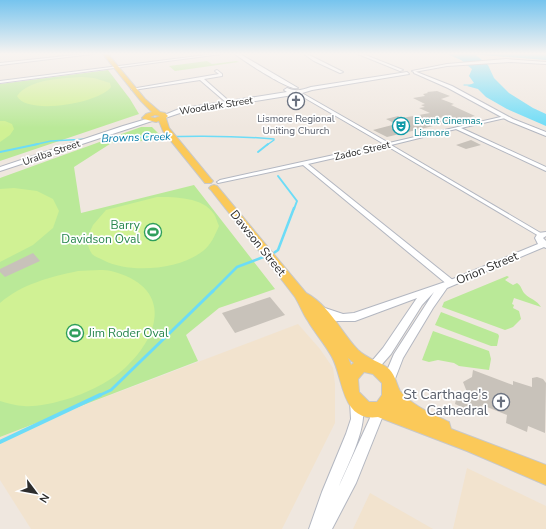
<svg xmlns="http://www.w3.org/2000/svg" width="546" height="529" font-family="'Nunito Sans',sans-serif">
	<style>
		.education { fill: #f2e3ce }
		.green { fill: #bae998 }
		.pitch { fill: #d0f194 }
		.water { fill: #6cdcf7 }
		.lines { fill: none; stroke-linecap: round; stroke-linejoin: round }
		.stream-far5 { stroke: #6cdcf7; stroke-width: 1 }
		.stream-far4 { stroke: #6cdcf7; stroke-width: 1.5 }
		.stream-far3 { stroke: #6cdcf7; stroke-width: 2 }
		.stream-far2 { stroke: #6cdcf7; stroke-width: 2.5 }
		.stream-far1 { stroke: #6cdcf7; stroke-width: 3 }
		.stream { stroke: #6cdcf7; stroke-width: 4 }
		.building { fill: #c8c2ba }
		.minor-casing { stroke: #b3b7c1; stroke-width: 2 }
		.tertiary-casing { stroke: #b3b7c1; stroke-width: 2 }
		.secondary-casing { stroke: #b3b7c1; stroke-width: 2 }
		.primary-casing { stroke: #c8c8c8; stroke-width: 2 }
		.minor { fill: #fff; fill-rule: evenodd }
		.tertiary { fill: #fff; fill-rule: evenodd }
		.secondary { fill: #fff; fill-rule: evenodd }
		.primary { fill: #fbc959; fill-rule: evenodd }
		.labels { text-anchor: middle; stroke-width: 3.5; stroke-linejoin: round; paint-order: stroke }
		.far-street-label { font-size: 10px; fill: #2d2d2d; stroke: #fff }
		.far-worship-label { font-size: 10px; fill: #5b616d; stroke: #fff }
		.far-culture-label { font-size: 10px; fill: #0d838f; stroke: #fff; text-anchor: start }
		.far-water-label { font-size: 11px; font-style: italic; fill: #047daa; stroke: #fff }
		.leisure-label { font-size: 12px; fill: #27864d; stroke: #fff; text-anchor: end }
		.street-label { font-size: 12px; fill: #2d2d2d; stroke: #fff }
		.near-worship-label { font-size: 14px; fill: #5b616d; stroke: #fff; text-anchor: end }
	</style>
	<rect width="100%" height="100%" fill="#efe7df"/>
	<!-- education -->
	<g class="education">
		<path d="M298,324l22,25 13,19 2,16v39l-53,106h-251l-31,-49v-43z"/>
		<path d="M467,468l79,38v23h-93z"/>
		<path d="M370,493l63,36h-80z"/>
	</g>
	<!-- green -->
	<g class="green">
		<path d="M207,61l5,3 24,-3 3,1 -64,9 -6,-5z"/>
		<path d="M108,70l22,29 9,15 -139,47v-77z"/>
		<path d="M141,127h11l13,13 -52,2 -39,25 7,46 113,-28 81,104 -56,19 -33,27 12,26 -198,76v-259z"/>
		<path d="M507,276l2,1 -4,3 8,5 4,-2c5,3 4,7 8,11 5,5 12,6 16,13l-27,-9 -2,6 2,1 -1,3 6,3 2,8 -8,8 -8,3 -63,-23 2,-5z"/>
		<path d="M441,312l57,22 1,2 -2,10h-6l-56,-21z"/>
		<path d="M433,331l56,20 2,8 -2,11 -30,-4 -5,-3 -16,-3 -9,2 -7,-2z"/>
	</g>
	<!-- pitch -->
	<g class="pitch">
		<path d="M82,77l12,1 16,5 1,4c-11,16 -84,29 -94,9 12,-17 46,-18 65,-19z"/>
		<path d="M0,121h5l7,3 2,5 -4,6 -10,7z"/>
		<path d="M14,188l23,3 16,8 6,12 -6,17 -20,17 -33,17v-73z"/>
		<path d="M157,197c18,0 46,0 57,17 2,3 3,8 5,12 -4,9 -8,19 -16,25 -24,19 -74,23 -100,9 -3,-2 -8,-3 -11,-6 -3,-4 -4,-10 -6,-14l7,-15 13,-15z"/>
		<path d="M78,271c10,0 23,-2 33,0 60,15 52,62 14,97 -16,15 -44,28 -65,33 -10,3 -26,6 -36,5 -8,0 -16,-3 -24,-5v-98c22,-19 50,-26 78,-32z"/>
	</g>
	<!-- water -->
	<path class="water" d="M447,54h99v6l-64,-5h-6l12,10 6,13 15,15 24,15 13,6v12l-39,-17 -21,-12 -8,-8 -11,-3 7,-3 -5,-7 3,-7 -11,-9z"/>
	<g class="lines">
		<!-- stream-far5 -->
		<path class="stream-far5" d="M464,85h9"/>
		<!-- stream-far4 -->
		<g class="stream-far4">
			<path d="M97,138c59,-1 118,-4 177,1"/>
			<path d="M33,145l18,-4 37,-2"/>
			<path d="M267,145l7,-5"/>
		</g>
		<!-- stream-far3 -->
		<g class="stream-far3">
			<path d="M0,152l38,-8"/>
			<path d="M258,152l10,-8"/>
			<path d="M278,176l19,25 -3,8"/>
		</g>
		<!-- stream-far2 -->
		<g class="stream-far2">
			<path d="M271,255l7,-5 16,-42"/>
			<path d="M212,292l25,-25 29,-11"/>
		</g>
		<!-- stream-far1 -->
		<path class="stream-far1" d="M98,396l13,-6 102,-99"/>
		<!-- stream -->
		<path class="stream" d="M0,442l100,-47"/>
	</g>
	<!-- building -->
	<g class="building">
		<path d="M437,91l13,5 -9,3 13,5 -3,1 24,11 -88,21 -14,-7 23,-6 -10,-5 12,-3 4,2 28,-5 -11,-5 6,-1 -4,-2 4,-1 -12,-6 12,-2 -2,-2 5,-1 -1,-1z"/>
		<path d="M471,140l10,5 -15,4 -10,-4z"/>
		<path d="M33,253l7,8 -35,16 -5,-5v-3z"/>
		<path d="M270,297l15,18 -50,18 -13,-20z"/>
		<path d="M473,370l40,15v-4l19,6v-9l5,-1 6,2 3,4 -1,50 -17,-7 -1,6 -21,-9 1,-8 -25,-10 -2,10 -25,-11 2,-8 14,6 -8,-20 9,-5z"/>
	</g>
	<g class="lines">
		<!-- minor casing -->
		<g class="minor-casing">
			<g id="minor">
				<path d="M84,54h8l-92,11v-2z"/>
				<path d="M214,54h7l-221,29v-2z"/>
				<path d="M304,54h3l36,18 -3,1 -26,-12z"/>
				<path d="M217,70l5,4v2l-18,3 26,23v2h-2l-28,-24 -67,10 -2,-1 88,-15 -4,-3z"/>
				<path d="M298,92h2l89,51 116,-27v2l-44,10 85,39v4l-90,-42 -65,16 153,90 -3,2 -2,-1 -152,-90 -79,18 146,117 1,2 -4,2h-3l-145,-120 -85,18 -1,-1 3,-2 164,-36 -86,-50z"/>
			</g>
		</g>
		<!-- tertiary casing -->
		<g class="tertiary-casing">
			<g id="tertiary">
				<path d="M235,54h5l58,34c-7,4 -54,-27 -63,-34z"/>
				<path d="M358,54h5l40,16 -3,1z"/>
				<path d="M414,71l38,15 61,33 33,13v4l-37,-15 -61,-33 -34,-15z"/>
				<path d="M546,232v4l-3,2 3,3v7l-2,-1 -97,41 -14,20 -30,50 -10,26 -4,1 -4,-1 -2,-4 11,-26 40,-62 -12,13 -31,49 -14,16 -4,2 -4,-2 -2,-3 16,-19 34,-50 -62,23h-19l-18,-7 -1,-3 1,-3 4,-1 21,7 11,-1 94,-32 90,-37 -3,-6 3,-5z"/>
				<path d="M356,396l4,1c12,24 -12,66 -21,89l31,-68 3,-11 4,-2 4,2 2,4 -1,7 -26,65 -24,46h-23l13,-37 24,-58 5,-15 -1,-18 2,-4z"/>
			</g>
		</g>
		<!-- secondary casing -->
		<g class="secondary-casing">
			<g id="secondary">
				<path d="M506,59l40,3v2l-35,-2 -64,4 -33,6 -2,-1 35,-7z"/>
				<path d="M407,72l2,2 -97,16 -13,4 -119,19 -15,5 -3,-2 17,-7 108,-17 -3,-2 3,-2c9,4 15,2 24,-1z"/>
				<path d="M150,118l2,1v2l-152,50v-4l123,-41z"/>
			</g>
		</g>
		<!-- primary casing -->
		<g class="primary-casing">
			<g id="primary">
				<path d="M103,54h5l37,45 15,13 5,1 3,3 -2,2 3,10 42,51 2,2 -2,2h-6l-42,-52 -4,-10 -3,1 -12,-3 -2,-1 4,-4 6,-2 -11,-11zM155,115l5,1 -5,2 -5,-1z"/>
				<path d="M214,185l3,1 89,107c24,13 34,38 52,57 9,9 23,12 31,19 7,7 7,15 11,22 12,15 33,23 49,31l2,7 95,36v20l-79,-34 -89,-34c-37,5 -34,-38 -46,-60 -7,-13 -17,-24 -24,-36 -5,-7 -8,-16 -13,-24 -27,-36 -56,-71 -84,-107l-2,-2 2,-2zM348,358l6,5 -3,2zM364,372l9,2 9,9v12l-5,7h-8l-10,-10 -1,-13z"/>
			</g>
		</g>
		<!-- minor -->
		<use href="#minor" class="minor"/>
		<!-- tertiary -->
		<use href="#tertiary" class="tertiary"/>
		<!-- secondary -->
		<use href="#secondary" class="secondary"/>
		<!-- primary -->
		<use href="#primary" class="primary"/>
	</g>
	<!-- sky -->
	<linearGradient id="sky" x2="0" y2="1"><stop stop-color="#76c4ee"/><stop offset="0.42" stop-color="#f8f4f1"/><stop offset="1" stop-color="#f8f4f1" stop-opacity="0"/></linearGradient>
	<rect width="546" height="128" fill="url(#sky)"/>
	<!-- icons -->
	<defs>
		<g id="church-ring" transform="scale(0.9)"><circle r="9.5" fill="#fff" stroke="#6b7280" stroke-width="1.5"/><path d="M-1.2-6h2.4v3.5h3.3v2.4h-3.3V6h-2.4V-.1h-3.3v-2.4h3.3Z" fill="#6b7280"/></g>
		<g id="theatre-ring" transform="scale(0.9)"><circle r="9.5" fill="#fff" stroke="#0f9aa8" stroke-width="1.5"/><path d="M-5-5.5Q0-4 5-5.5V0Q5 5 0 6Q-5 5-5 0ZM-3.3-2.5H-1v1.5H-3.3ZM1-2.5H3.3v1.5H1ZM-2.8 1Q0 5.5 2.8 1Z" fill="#0f9aa8"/></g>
		<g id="stadium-ring" transform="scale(0.9)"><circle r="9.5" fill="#fff" stroke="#2e9e5b" stroke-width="1.5"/><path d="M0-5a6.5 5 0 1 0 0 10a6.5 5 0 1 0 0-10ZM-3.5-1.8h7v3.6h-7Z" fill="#2e9e5b"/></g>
	</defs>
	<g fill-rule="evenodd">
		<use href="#church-ring" x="296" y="101"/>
		<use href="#theatre-ring" x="401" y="126"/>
		<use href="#stadium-ring" x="153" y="232"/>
		<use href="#stadium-ring" x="75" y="333"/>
		<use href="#church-ring" x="501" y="402"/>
	</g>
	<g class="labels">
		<!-- far-street labels -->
		<g class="far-street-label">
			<text transform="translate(216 105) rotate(-9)" y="4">Woodlark Street</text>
			<text transform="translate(362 150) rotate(-13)" y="4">Zadoc Street</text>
			<text transform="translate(51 152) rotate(-19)" y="4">Uralba Street</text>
		</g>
		<!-- far-worship labels -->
		<g class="far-worship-label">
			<text x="296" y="122">Lismore Regional<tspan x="296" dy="12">Uniting Church</tspan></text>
		</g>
		<!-- far-culture labels -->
		<g class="far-culture-label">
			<text x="414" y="124">Event Cinemas,<tspan x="414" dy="12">Lismore</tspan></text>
		</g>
		<!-- far-water labels -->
		<g class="far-water-label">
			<text transform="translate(136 137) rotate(-2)" y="4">Browns Creek</text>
		</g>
		<!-- leisure labels -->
		<g class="leisure-label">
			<text x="140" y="229">Barry<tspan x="140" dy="14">Davidson Oval</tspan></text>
			<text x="88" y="337" text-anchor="start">Jim Roder Oval</text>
		</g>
		<!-- street labels -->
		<g class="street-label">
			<text transform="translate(258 243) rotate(51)" y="4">Dawson Street</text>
			<text transform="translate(487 268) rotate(-23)" y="4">Orion Street</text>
		</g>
		<!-- near-worship labels -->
		<g class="near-worship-label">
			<text x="488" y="399">St Carthage's<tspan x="488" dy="16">Cathedral</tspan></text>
		</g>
	</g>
	<!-- north arrow -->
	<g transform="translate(36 493) rotate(122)" stroke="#ffffff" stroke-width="3" paint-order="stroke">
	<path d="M0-3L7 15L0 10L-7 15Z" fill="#2d2d2d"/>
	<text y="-6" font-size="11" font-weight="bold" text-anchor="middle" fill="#2d2d2d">N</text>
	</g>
</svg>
